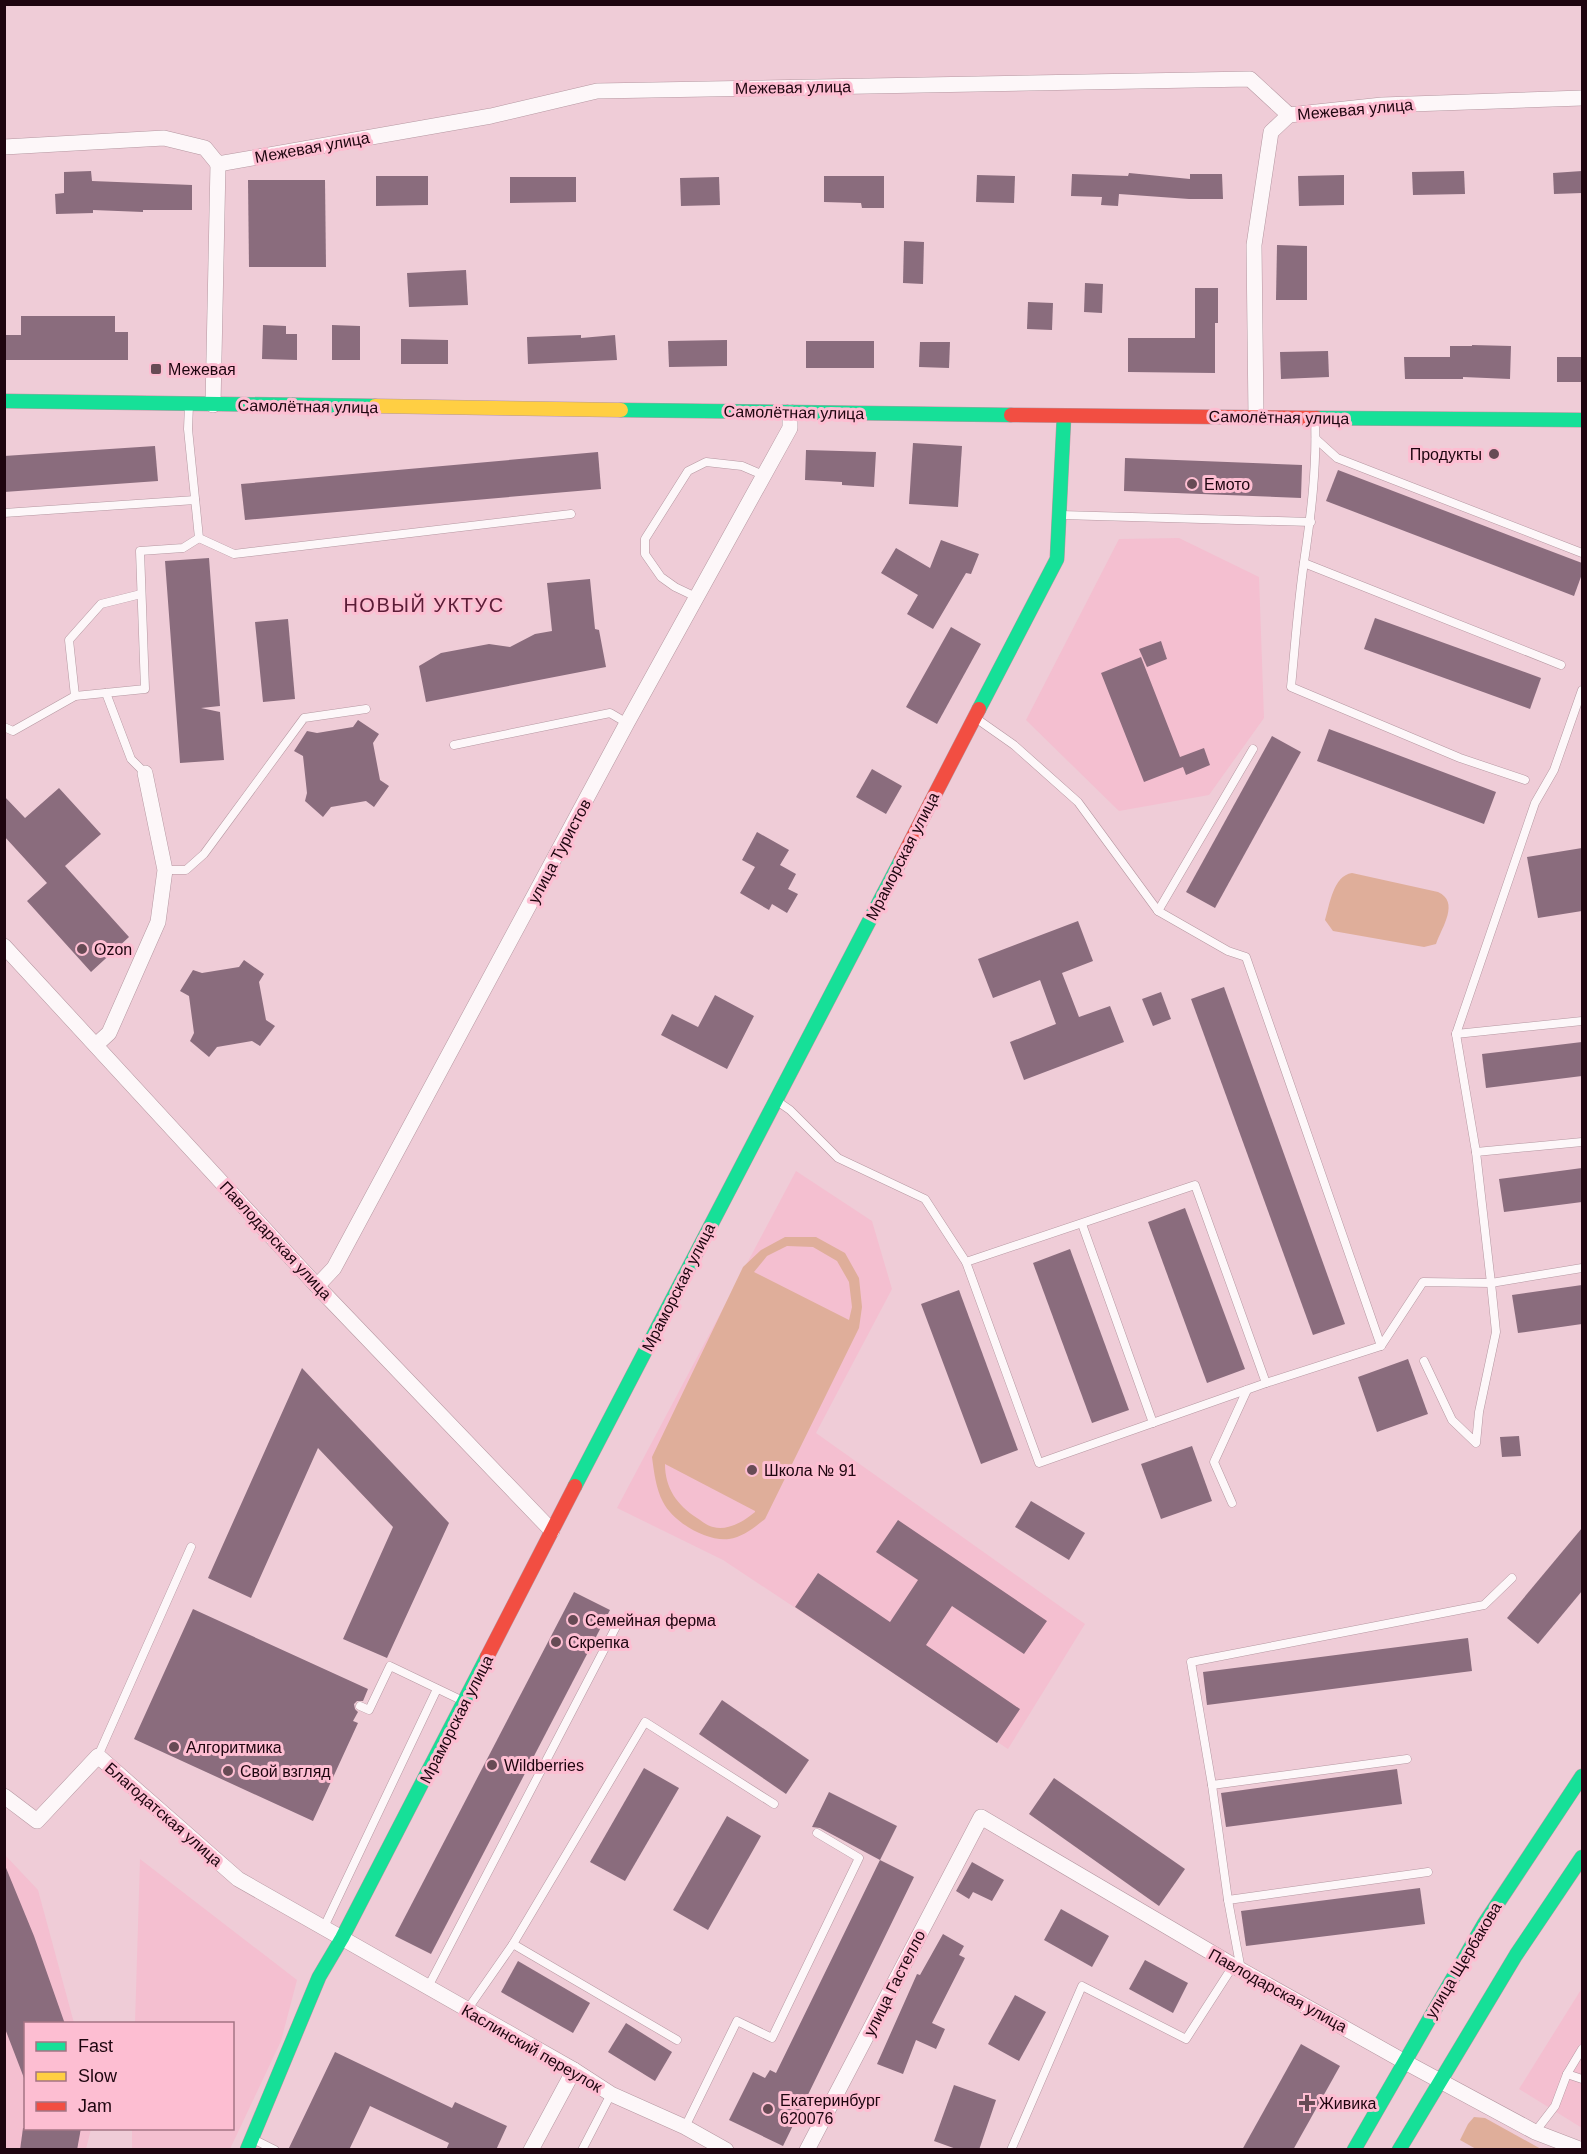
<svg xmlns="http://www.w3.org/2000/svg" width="1587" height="2154" font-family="Helvetica,sans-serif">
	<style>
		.built { fill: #f4bfd0 }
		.green { fill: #dfae9a; fill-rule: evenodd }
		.building { fill: #8a6c7d }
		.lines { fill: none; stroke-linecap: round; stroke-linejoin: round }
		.lane-casing { stroke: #b597a1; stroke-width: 9 }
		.street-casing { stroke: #b597a1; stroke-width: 16 }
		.fast-casing { stroke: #b597a1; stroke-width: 15 }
		.slow-casing { stroke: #b597a1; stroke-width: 15 }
		.jam-casing { stroke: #b597a1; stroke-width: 15 }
		.lane { stroke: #fdf7f9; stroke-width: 8 }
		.street { stroke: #fdf7f9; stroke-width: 15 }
		.fast { stroke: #16e098; stroke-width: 14 }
		.slow { stroke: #ffcf43; stroke-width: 14 }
		.jam { stroke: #f24e42; stroke-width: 14 }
		.poi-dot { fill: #674b55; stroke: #fdbed2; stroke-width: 2 }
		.labels { text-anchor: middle; stroke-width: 6; stroke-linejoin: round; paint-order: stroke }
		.street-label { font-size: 16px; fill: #1e050f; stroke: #fdbed2 }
		.poi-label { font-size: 16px; fill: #1e050f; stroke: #fdbed2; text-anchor: start }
		.quarter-label { font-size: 20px; letter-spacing: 1.5px; fill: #5a1c36; stroke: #fdbed2 }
	</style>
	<rect width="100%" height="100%" fill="#efccd7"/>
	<!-- built -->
	<g class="built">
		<path d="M1179,538l80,39 5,141 -55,77 -90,16 -93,-91 93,-181z"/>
		<path d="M796,1171l76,50 20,68 -76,144 269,191 -77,125 -285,-189 -106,-52z"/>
		<path d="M4,1854l34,36 36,133 -48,1v104l65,1 -5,20h-81z"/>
		<path d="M140,1859l157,121 -16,61 -51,108 -98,1v-21l100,-1v-104l-97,-1z"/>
		<path d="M1582,1988v140l-63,-39z"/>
	</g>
	<!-- green -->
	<g class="green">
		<path d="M1352,873l86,19c22,10 4,35 -2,52l-12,3 -91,-16 -8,-11c5,-16 8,-44 27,-47z"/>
		<path d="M785,1237h31l29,16 14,25 3,29 -3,21 -94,191c-10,8 -22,18 -36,20 -22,3 -56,-17 -66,-37 -7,-13 -9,-30 -11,-45l91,-190 18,-17zM787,1246l26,1 24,14 12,21 3,25 -3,13 -95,-48 13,-16zM665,1464l90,47v1c-11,9 -26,19 -42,15 -6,-1 -11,-6 -16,-9 -20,-13 -32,-30 -32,-54z"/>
		<path d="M1474,2117l11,1 56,31h-65l-16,-9 8,-16z"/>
	</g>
	<!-- building -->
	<g class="building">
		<path d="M91,171l1,10 100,4v25h-49v2l-50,-2v3l-37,1 -1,-20 9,-1v-21z"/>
		<path d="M1464,171l1,23 -52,1 -1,-23z"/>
		<path d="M1582,171v22l-28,1 -1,-21z"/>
		<path d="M1129,173l61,6v-5h32l1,25h-34l-70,-5 -1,12 -17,-1 1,-8 -31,-1 1,-22 56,2z"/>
		<path d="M977,175l38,1 -1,27 -38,-1z"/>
		<path d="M1344,175v30l-45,1 -1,-30z"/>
		<path d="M376,176h52v29l-52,1z"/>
		<path d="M824,176h60v32h-22l-1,-5 -37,-1z"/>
		<path d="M510,177h66v25l-66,1z"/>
		<path d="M719,177l1,28 -39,1 -1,-28z"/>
		<path d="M248,180h77l1,87h-77z"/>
		<path d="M904,241l20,1 -1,42 -20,-1z"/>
		<path d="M1277,245l30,1v54h-31z"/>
		<path d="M466,270l2,35 -59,2 -2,-34z"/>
		<path d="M1085,283l18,1 -1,29 -18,-1z"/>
		<path d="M1195,288h23v35h-3v50l-87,-1v-34h67z"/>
		<path d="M1028,302l25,1 -1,27 -25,-1z"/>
		<path d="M21,316h94v16h13v28h-124v-25h17z"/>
		<path d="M263,325l23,1v8h11v26l-35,-1z"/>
		<path d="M332,325l28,1v34h-28z"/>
		<path d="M581,335v3l34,-3 2,25 -89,4 -1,-27z"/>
		<path d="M401,339l47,1v24h-47z"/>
		<path d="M727,340v26l-58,1 -1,-26z"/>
		<rect x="806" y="341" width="68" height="27"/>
		<path d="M920,342h30l-1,26 -30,-1z"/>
		<path d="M1472,345l39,1 -1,33 -47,-2v2h-58l-1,-22h46v-11h22z"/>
		<path d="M1328,351l1,26 -48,2 -1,-27z"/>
		<rect x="1557" y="357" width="25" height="25"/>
		<path d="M913,443l49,3 -4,61 -49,-3z"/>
		<path d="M155,446l3,35 -154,11v-36z"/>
		<path d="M806,450l70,2 -2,35 -32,-2v-3l-37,-2z"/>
		<path d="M598,452l3,37 -356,31 -4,-36z"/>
		<path d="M1125,458l177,7 -1,33 -177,-7z"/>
		<path d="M1338,470l244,93v11l-8,22 -248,-95z"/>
		<path d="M941,540l38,14 -8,20 -5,-1 -33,56 -26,-15 11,-19 -37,-22 15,-25 34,20z"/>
		<path d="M209,558l11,148 -19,2 19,4 4,48 -44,3 -15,-202z"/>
		<path d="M590,579l5,50 4,1 7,37 -180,35 -7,-36 22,-13 48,-9 21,3 25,-13 17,-3 -5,-48z"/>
		<path d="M1375,618l166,60 -11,31 -166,-60z"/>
		<path d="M288,619l7,80 -32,3 -8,-80z"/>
		<path d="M951,627l30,17 -44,80 -31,-17z"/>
		<path d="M1161,641l6,18 -20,8 -8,-18z"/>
		<path d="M1141,657l39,100 24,-9 6,17 -24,10 -3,-8 -39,15 -43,-109z"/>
		<path d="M358,720l21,14 -6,9 7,37 9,6 -15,21 -8,-6 -35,6 -8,10 -18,-16 2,-8 -4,-37 -9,-5 13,-20 10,2 36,-6z"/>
		<path d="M1329,729l167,63 -12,32 -167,-63z"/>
		<path d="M1272,736l29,16 -86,156 -29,-16z"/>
		<path d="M872,769l30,17 -16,28 -30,-17z"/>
		<path d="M59,788l42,46 -36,32 64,71 -38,35 -64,-71 20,-18 -43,-47v-40l21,22z"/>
		<path d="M757,832l32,18 -9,15 16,9 -8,15 10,5 -11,19 -15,-9 -3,6 -29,-17 15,-26 -13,-7z"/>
		<path d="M1582,848v63l-44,7 -11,-61z"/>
		<path d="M1078,921l15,40 -31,12 17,44 31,-11 14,36 -100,38 -14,-38 46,-18 -16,-44 -47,18 -15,-39z"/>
		<path d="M244,960l20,14 -5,8 7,38 9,6 -15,20 -8,-5 -35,6 -8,10 -19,-16 4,-8 -5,-37 -9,-5 13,-21 9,3 37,-6z"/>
		<path d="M1224,987l121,337 -32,11 -122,-336z"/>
		<path d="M1161,992l10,27 -18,7 -11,-27z"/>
		<path d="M715,995l39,21 -27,53 -66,-34 11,-21 26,13z"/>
		<path d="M1582,1042v34l-96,12 -4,-34z"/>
		<path d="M1582,1168v34l-78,10 -5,-33z"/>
		<path d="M1185,1208l60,161 -38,14 -59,-161z"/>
		<path d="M1070,1249l59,161 -37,13 -59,-160z"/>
		<path d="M1582,1285v39l-64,9 -6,-38z"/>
		<path d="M959,1290l59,160 -37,14 -60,-160z"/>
		<path d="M1408,1359l20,55 -51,18 -19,-55z"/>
		<path d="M302,1368l147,155 -62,135 -44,-19 50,-112 -75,-79 -67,150 -43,-20z"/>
		<path d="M1519,1436l2,20 -19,1 -2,-20z"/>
		<path d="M1192,1446l20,55 -51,18 -20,-55z"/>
		<path d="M1031,1501l54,32 -16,27 -54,-33z"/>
		<path d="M898,1520l149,101 -23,33 -72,-48 -26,39 94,64 -23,34 -202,-136 23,-34 72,49 28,-42 -42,-28z"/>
		<path d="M1582,1528v63l-44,53 -31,-26z"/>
		<path d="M574,1592l36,18 -179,344 -36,-18z"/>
		<path d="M193,1609l175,80 -5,12h-6l-3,3 1,5 3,3 -5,9 5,2 -45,98 -179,-82z"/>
		<path d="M1468,1638l4,33 -265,34 -4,-33z"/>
		<path d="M722,1700l87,60 -23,34 -87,-60z"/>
		<path d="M644,1768l35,20 -54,93 -35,-19z"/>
		<path d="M1397,1769l5,35 -176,23 -5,-34z"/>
		<path d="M1054,1778l131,91 -26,37 -130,-92z"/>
		<path d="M829,1792l68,34 -17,34 -60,-32 -8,-1z"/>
		<path d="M727,1816l34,20 -53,94 -35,-20z"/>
		<path d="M880,1860l34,17 -131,269 -54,-26 24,-48 12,6 5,-8 6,3z"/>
		<path d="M972,1862l32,18 -12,21 -19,-9 -4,7 -13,-8z"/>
		<path d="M4,1863l30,73 31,88h-39l-2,54 -20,-52z"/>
		<path d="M1420,1888l5,36 -179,22 -5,-35z"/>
		<path d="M1061,1909l48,27 -17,31 -48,-27z"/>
		<path d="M943,1934l21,12 -5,9 6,3 -33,65 13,6 -9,20 -20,-9 -13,34 -26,-10 40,-90 3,1z"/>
		<path d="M1145,1960l43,23 -15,30 -44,-24z"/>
		<path d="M518,1961l72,42 -17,30 -72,-41z"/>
		<path d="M1015,1995l31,17 -27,49 -31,-17z"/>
		<path d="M626,2023l46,29 -17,29 -47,-29z"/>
		<path d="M1301,2044l39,22 -47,84h-51z"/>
		<path d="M335,2052l117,56 3,-6 52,24 -11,24h-50l3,-7 -79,-37 -21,44h-61z"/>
		<path d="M954,2085l42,15 -17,50h-20l-25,-9z"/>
		<path d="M23,2128h58l-4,22h-57z"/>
	</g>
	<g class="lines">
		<!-- lane casing -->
		<g class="lane-casing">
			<g id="lane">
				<path d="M189,405l-1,24 11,109 35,16 337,-40"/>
				<path d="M1315,419c2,48 -4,96 -11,143 -6,42 -9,84 -13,125l169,71 65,22"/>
				<path d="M1316,439l21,19 245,95"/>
				<path d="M4,513l191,-13"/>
				<path d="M1061,515l250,7"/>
				<path d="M1304,563l257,102"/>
				<path d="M696,597l-21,-10 -14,-10 -16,-23v-15l43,-68 18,-9 36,4 21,9"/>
				<path d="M106,693l25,66 14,14"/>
				<path d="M75,696l-6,-56 32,-36 40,-10"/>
				<path d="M977,719l37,26 64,57 80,109 70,40 18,6 135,389 42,-64 68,1 -15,-131 -20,-118 79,-231 19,-33 28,-80"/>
				<path d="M4,727l9,4 62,-35 70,-7 -5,-138 43,-3 16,-10"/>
				<path d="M454,745l156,-32 17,10"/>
				<path d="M165,870h21l18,-16 100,-136 62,-9"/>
				<path d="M1158,911l95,-162"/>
				<path d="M1456,1034l126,-13"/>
				<path d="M777,1101l13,9 48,48 87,41 41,63 229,-77 71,198"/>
				<path d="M1476,1152l106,-10"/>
				<path d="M1082,1224l71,199"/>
				<path d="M966,1262l73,201 227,-80 115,-37"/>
				<path d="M1424,1361l28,59 24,23 3,-31 17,-80 -5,-49 91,-15"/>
				<path d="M1232,1503l-18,-41 33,-72"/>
				<path d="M360,1706l9,4 21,-44 71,34"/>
				<path d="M98,1756l93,-209"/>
				<path d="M1212,1785l195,-26"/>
				<path d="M1228,1900l200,-28"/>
				<path d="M324,1927l113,-238"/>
				<path d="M513,1944l164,96"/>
				<path d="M1241,1970l-13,-70 -16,-115 -21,-123 293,-57 28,-27"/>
				<path d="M428,1987l191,-366"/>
				<path d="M467,2010l46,-66 132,-222 129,82"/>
				<path d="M1567,2074l15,5"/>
				<path d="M685,2127l52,-106 35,17 87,-180 -42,-25"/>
				<path d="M1535,2132l20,-26 12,-32 15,-25"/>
				<path d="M253,2139l22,11"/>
				<path d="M582,2150l29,-56"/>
				<path d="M1011,2150l71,-164 104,53 47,-73"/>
			</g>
		</g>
		<!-- street casing -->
		<g class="street-casing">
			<g id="street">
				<path d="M4,147l160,-9 41,10 13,16 273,-48 106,-25 653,-12 39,36 93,-10 200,-7"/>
				<path d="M213,405l5,-241"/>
				<path d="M1256,416l-2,-171 17,-113 18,-17"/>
				<path d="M4,946l313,340 235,245"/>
				<path d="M96,1045l13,-12 49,-111 7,-52 -20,-97"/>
				<path d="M317,1286l17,-18 293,-545 163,-295v-16"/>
				<path d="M4,1796l33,25 61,-65 140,123 336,191 37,24 74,33 41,23"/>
				<path d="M531,2150l43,-80"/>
				<path d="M807,2150l174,-333 260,153 164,92 130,70 47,18"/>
			</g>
		</g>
		<!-- fast casing -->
		<g class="fast-casing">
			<g id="fast">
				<path d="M4,401l371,5"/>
				<path d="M621,410l390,5"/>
				<path d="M1317,418l265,2"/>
				<path d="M979,709l78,-150 7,-143"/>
				<path d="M575,1486l326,-626"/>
				<path d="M247,2150l72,-173 23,-39 145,-281"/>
				<path d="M1354,2150l130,-226 98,-148"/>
				<path d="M1399,2150l117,-195 66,-98"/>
			</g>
		</g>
		<!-- slow casing -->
		<g class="slow-casing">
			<path id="slow" d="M375,406l246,4"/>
		</g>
		<!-- jam casing -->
		<g class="jam-casing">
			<g id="jam">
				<path d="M1011,415l306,3"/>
				<path d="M901,860l78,-151"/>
				<path d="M487,1657l88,-171"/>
			</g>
		</g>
		<!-- lane -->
		<use href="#lane" class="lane"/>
		<!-- street -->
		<use href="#street" class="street"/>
		<!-- fast -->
		<use href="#fast" class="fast"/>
		<!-- slow -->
		<use href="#slow" class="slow"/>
		<!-- jam -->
		<use href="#jam" class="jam"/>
	</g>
	<!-- markers -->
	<g class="poi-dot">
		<rect x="150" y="363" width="12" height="12" rx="3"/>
		<circle cx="1494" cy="454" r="6"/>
		<circle cx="1192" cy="484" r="6"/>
		<circle cx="82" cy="949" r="6"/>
		<circle cx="752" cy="1470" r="6"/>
		<circle cx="573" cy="1620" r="6"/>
		<circle cx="556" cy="1642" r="6"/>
		<circle cx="174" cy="1747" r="6"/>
		<circle cx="492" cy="1765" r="6"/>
		<circle cx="228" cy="1771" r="6"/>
		<path d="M1304 2094h6v6h6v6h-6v6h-6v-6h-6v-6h6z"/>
		<circle cx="768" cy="2109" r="6"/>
	</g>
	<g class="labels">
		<!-- street labels -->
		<g class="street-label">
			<text transform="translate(793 87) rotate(-1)" y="6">Межевая улица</text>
			<text transform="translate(1355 109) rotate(-5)" y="6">Межевая улица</text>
			<text transform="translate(312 147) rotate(-10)" y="6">Межевая улица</text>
			<text transform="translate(308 406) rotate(1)" y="6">Самолётная улица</text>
			<text transform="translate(794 412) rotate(1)" y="6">Самолётная улица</text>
			<text transform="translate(1279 417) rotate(1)" y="6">Самолётная улица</text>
			<text transform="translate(559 851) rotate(-62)" y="6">улица Туристов</text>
			<text transform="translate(902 856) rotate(-63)" y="6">Мраморская улица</text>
			<text transform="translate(276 1240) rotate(47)" y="6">Павлодарская улица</text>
			<text transform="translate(678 1287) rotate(-63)" y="6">Мраморская улица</text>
			<text transform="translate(456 1719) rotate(-63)" y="6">Мраморская улица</text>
			<text transform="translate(164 1814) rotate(41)" y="6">Благодатская улица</text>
			<text transform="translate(1463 1960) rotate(-59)" y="6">улица Щербакова</text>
			<text transform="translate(894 1983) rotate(-63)" y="6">улица Гастелло</text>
			<text transform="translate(1278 1990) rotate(29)" y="6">Павлодарская улица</text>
			<text transform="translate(532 2048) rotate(30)" y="6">Каслинский переулок</text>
		</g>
		<!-- poi labels -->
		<g class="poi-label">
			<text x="168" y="375">Межевая</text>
			<text x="1482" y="460" text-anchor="end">Продукты</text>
			<text x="1204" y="490">Емото</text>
			<text x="94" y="955">Ozon</text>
			<text x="764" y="1476">Школа № 91</text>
			<text x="585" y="1626">Семейная ферма</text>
			<text x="568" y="1648">Скрепка</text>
			<text x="186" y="1753">Алгоритмика</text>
			<text x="504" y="1771">Wildberries</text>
			<text x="240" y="1777">Свой взгляд</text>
			<text x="780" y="2106">Екатеринбург<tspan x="780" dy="18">620076</tspan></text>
			<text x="1319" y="2109">Живика</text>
		</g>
		<!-- quarter labels -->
		<g class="quarter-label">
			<text x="424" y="612">НОВЫЙ УКТУС</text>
		</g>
	</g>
	<!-- border -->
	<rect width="1587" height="2154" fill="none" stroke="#1e050f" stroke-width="12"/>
	<!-- legend -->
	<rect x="24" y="2022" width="210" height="108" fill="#fdbed2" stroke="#a47484" stroke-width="1.5"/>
	<rect x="36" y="2042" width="30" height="9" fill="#16e098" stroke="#a47484" stroke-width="1.5"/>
	<text x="78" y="2052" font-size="18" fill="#1e050f">Fast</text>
	<rect x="36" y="2072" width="30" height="9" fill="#ffcf43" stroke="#a47484" stroke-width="1.5"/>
	<text x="78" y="2082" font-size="18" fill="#1e050f">Slow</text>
	<rect x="36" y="2102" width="30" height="9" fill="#f24e42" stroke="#a47484" stroke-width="1.5"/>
	<text x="78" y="2112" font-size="18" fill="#1e050f">Jam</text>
</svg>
